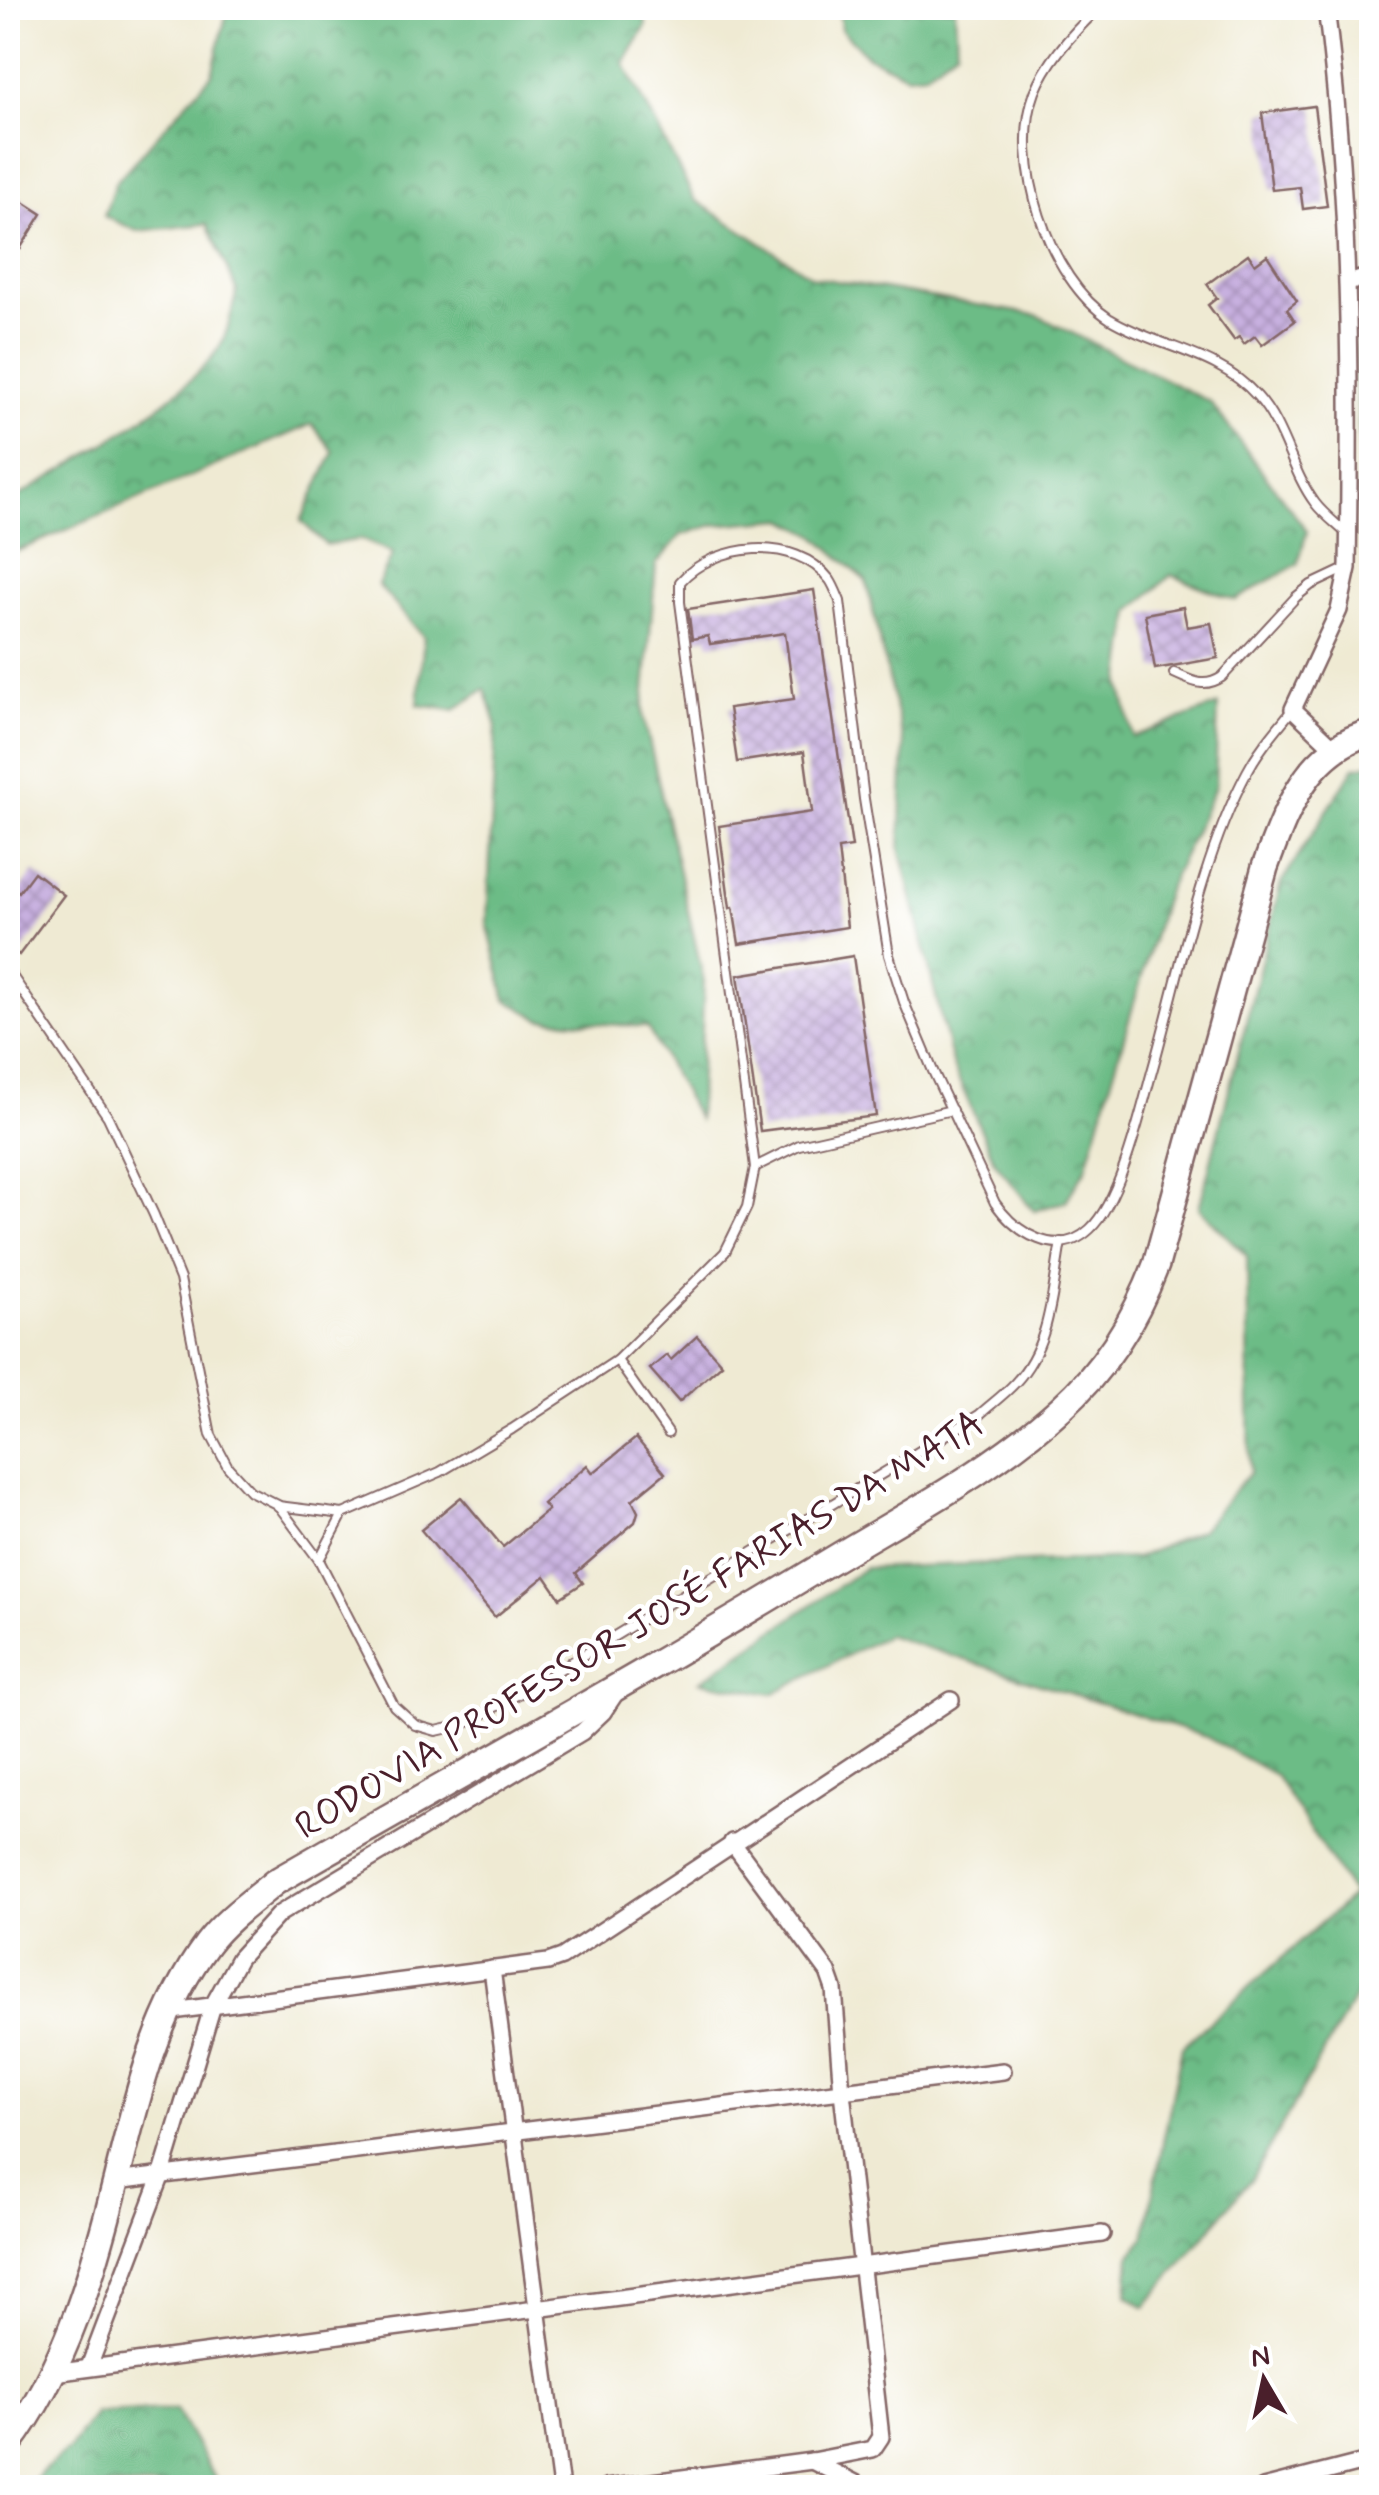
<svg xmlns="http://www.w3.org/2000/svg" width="1379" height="2495" font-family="Mynerve,sans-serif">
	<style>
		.forest { fill: url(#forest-crowns); stroke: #5b6e58; stroke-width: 2.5 }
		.building { fill: url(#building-cross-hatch) }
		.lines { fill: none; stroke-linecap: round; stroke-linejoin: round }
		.lane-casing { stroke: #846666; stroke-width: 12 }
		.street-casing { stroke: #846666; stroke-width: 20 }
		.primary-casing { stroke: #846666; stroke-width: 30 }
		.lane { stroke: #fff; stroke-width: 8 }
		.street { stroke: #fff; stroke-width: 15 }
		.primary { stroke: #fff; stroke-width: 25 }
		.labels { text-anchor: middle; stroke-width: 9; stroke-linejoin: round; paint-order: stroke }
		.street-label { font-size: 38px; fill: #4a1f2b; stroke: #fff }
	</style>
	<defs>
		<pattern id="forest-crowns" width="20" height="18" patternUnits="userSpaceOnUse" patternTransform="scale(2.5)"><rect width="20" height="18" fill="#6cbc86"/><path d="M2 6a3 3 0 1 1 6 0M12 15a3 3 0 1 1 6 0" fill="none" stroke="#5b986e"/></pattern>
		<pattern id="building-cross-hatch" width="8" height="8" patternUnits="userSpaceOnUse" patternTransform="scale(2.5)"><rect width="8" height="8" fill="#c8b0e0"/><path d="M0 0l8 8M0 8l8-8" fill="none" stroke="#a48fb6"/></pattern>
	</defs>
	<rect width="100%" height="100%" fill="#fff"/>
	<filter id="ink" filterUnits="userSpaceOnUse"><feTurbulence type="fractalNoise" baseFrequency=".01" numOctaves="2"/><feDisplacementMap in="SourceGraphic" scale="20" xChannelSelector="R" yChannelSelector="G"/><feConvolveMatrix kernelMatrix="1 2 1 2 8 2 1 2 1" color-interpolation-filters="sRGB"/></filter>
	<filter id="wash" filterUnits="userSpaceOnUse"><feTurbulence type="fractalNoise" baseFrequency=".0048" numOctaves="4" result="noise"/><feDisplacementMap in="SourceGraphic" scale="40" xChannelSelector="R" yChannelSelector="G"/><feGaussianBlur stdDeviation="2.25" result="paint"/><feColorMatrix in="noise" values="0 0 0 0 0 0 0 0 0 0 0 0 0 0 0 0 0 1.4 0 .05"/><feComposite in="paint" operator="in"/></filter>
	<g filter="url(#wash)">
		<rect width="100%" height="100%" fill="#efead3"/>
		<!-- forest -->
		<g class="forest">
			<path d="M228,8h416l2,18 -22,37 71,137 118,77 223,38 174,87 97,129 -9,33 -63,36 -64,-25 -40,36 -10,73 12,53 85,-32 -3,82 -49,106 -80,275 -20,33 -32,10 -39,-49 -42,-95 -53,-219 4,-103 -38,-164 -51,-46 -31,-16 -70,6 -33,10 -25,29 -13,150 61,267 -6,138 -51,-92 -106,-8 -35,-19 -19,-77 9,-200 -11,-34 -31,21 -36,-5 6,-68 -46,-52 15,-32 -31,-14 -36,6 -25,-24 33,-69 -22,-28 -304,131v-52c61,-38 171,-97 210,-154 11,-16 14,-41 19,-59l-30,-66 -70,7 -33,-15 11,-33 97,-109z"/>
			<path d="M839,8h116l2,41 -31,24 -19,2 -40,-19 -26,-27z"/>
			<path d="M1369,302l3,13 -1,276 -14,-90 3,-50 -5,-83 5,-57 4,-8z"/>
			<path d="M1371,764v1205l-119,209 -107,129 -18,-12 3,-39 14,-18 38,-191 171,-152 -78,-120 -69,-38 -319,-102 -115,59 -72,-13 165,-113 271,-10 65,-28 49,-58 -3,-216 -48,-48 82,-325 74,-116z"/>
			<path d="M176,2410l44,77h-195l44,-39 26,-35z"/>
		</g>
		<g id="blocks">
			<!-- building -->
			<g class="building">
				<path d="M1314,106l13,100 -24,3 -3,-22 -28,3 -10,-77z"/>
				<path d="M8,192l34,22 -34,54z"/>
				<path d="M1248,254l7,10 12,-9 30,46 -10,8 8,12 -33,24 -7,-9 -11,8 -5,-7 -5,3 -26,-35 9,-7 -10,-14z"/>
				<path d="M814,590l38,257 -14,2 9,78 -108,17 -6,-37 -3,1 -11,-82 93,-14 -8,-60 -67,10 -8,-54 65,-9 -9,-66 -75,11 -2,-8 -16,3 -4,-30z"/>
				<path d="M1183,607l4,20 24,-4 7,35 -63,11 -10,-55z"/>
				<path d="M34,872l30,23 -45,60 -11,-9v-63l11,9z"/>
				<path d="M853,956l23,160 -116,15 -22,-156z"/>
				<path d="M697,1336l25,28 -43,38 -29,-33 17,-14 4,5z"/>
				<path d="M636,1438l29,35 -33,27 6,12 -3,10 -59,51 7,10 -23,15 -15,-22 -50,41 -74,-87 40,-33 42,50 45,-37 -5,-6 44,-39 6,8z"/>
			</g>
		</g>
	</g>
	<g filter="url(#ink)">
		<use href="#blocks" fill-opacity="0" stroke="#846666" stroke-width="2.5"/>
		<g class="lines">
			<!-- lane casing -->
			<g class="lane-casing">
				<g id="lane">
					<path d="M1099,8c-25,23 -51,52 -64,84 -26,68 14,188 75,227 48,29 108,33 147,77 28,31 34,75 58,107 9,12 23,22 33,32"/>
					<path d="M1174,673c18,8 30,16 48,4l74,-80 15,-12 36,-17"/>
					<path d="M8,970l100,147 46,98 26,64 31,156 17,32 22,24 28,14 41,55 75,146 21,19 21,6 27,-6 61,-34 455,-276c12,-11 25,-20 36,-32 36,-38 37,-92 46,-141"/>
					<path d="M755,1167l-75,-565v-20c34,-39 115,-48 150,-2 4,6 7,14 10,21l24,198 25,156 15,47 29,69 62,132c21,30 62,57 95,26 30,-28 50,-114 61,-154 28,-98 49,-215 96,-303 12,-23 29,-42 45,-62"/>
					<path d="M668,1433l-51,-73 108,-108 22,-45 8,-40 44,-22 153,-35"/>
					<path d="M278,1506l65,8"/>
					<path d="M319,1560l24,-46 97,-42 72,-43 105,-69"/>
				</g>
			</g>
			<!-- street casing -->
			<g class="street-casing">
				<g id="street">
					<path d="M1326,8c24,186 25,373 22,560l-9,42 -46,99 41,39"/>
					<path d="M1365,8l7,19"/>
					<path d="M1349,283l23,-8"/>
					<path d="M492,1969l69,519"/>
					<path d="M165,2012l383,-50 14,-5 389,-257"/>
					<path d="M116,2181l887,-110"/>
					<path d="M89,2367l72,-190 52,-172 26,-47 40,-44 303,-182 21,-20 12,-18"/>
					<path d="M53,2373l1049,-139"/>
					<path d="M812,2461l53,27"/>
					<path d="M606,2488l206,-27 61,-12 8,-12 -39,-345 -8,-103 -6,-17 -96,-130"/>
					<path d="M1263,2488l109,-28"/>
				</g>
			</g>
			<!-- primary casing -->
			<g class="primary-casing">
				<path id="primary" d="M8,2445c58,-76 86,-175 109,-267 20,-82 39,-165 90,-234 18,-24 45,-43 68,-62 184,-106 370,-208 552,-319 79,-48 165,-92 234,-155 45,-40 74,-88 95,-143l109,-398c21,-56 42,-118 107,-135"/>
			</g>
			<!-- lane -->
			<use href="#lane" class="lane"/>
			<!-- street -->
			<use href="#street" class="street"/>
			<!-- primary -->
			<use href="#primary" class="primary"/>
		</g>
	</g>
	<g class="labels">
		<!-- street labels -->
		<g class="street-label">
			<text transform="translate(639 1624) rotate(-31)" y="13">RODOVIA PROFESSOR JOSÉ FARIAS DA MATA</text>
		</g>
	</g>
	<!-- margin -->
	<rect width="1379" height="2495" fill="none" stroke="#fff" stroke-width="40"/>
	<!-- north arrow -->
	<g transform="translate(1264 2380) rotate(351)" stroke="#ffffff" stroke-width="8" paint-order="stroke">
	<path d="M0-8L18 38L0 25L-18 38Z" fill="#4a1f2b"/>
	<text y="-15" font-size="28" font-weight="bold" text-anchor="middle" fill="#4a1f2b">N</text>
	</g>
</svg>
